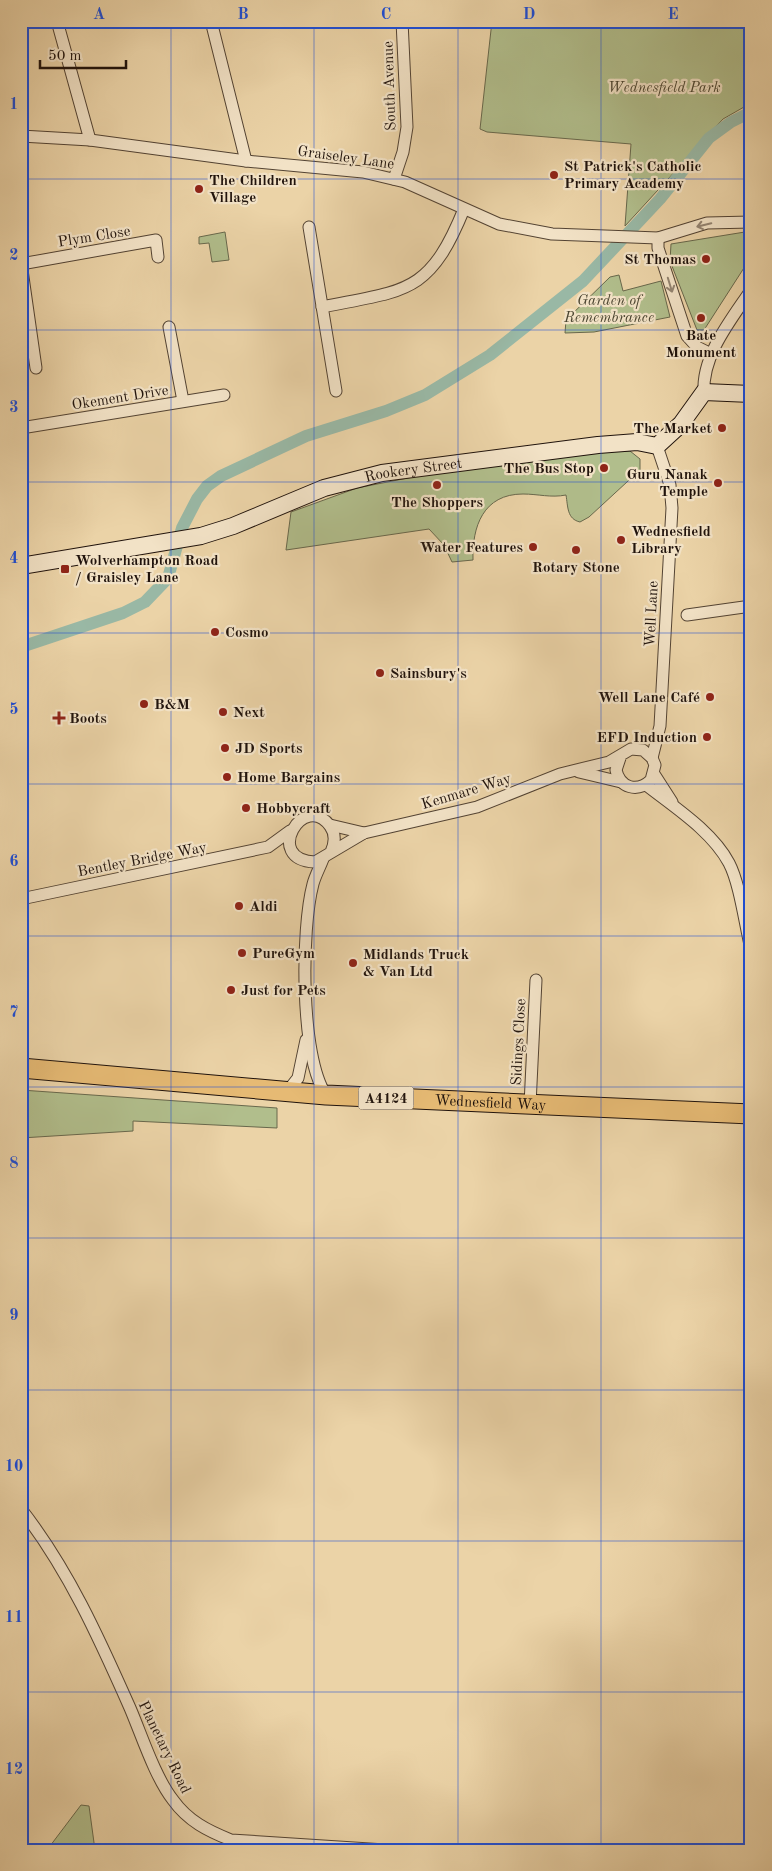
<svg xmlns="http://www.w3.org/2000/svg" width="772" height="1871" font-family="'Old Standard TT',serif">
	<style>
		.green { fill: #b1be8c; stroke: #68684c }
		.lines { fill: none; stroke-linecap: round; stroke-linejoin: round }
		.canal { stroke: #99b8a5; stroke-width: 12 }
		.street-casing { stroke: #534333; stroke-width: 13 }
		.secondary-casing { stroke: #20130c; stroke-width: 18 }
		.primary-casing { stroke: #20130c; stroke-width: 21 }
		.street { stroke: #f2e2c6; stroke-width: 11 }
		.secondary { stroke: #f2e2c6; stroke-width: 16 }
		.primary { stroke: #e6ba74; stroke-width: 19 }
		.oneway { stroke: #948572 }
		.grid { fill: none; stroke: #1d4ed8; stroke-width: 1; stroke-opacity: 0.55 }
		.poi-dot { fill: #8f2418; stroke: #f2e2c6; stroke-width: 2 }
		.labels { text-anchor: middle; stroke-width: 4.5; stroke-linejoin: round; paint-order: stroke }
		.shield { fill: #f2e2c6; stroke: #5f5144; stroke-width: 1 }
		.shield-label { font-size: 14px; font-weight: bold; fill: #20130c }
		.street-label { font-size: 15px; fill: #20130c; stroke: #f2e2c6 }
		.park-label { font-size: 15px; font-style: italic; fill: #4c4632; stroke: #f2e2c6 }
		.poi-label { font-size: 15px; font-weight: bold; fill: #20130c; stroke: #f2e2c6; text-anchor: start }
		.neatline { fill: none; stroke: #1d4ed8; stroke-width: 2 }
		.grid-label { font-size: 16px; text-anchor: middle; font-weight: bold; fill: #1d4ed8 }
	</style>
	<rect width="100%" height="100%" fill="#ebd3a7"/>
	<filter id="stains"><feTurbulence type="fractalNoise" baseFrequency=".004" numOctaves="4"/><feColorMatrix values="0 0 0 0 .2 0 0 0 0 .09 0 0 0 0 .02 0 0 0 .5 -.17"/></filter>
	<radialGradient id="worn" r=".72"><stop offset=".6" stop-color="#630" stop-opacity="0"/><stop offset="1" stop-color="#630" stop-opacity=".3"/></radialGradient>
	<!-- green -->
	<g class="green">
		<path d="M492,21h259v82l-28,16 -98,107 6,-82 -144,-12 -7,-3z"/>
		<path d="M751,231v26l-47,73h-7l-27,-69 1,-17z"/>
		<path d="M225,232l4,28 -17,2 -3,-19 -10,1v-7z"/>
		<path d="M619,275l4,16 38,-10 9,36 -76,15 -29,1 1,-13 44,-43z"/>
		<path d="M607,451h23l10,8v11l-51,47 -9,5c-13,-3 -12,-15 -14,-27 -15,3 -28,-1 -43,-1 -40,0 -51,33 -50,66l-21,2 -8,-17 -15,-16 -143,21 5,-38 66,-24 66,-13z"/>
		<path d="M21,1090l256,18v20l-144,-7v10l-112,7z"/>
		<path d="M81,1805l8,1 6,44h-48z"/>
	</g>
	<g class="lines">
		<!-- canal -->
		<path class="canal" d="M21,647l102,-34 22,-11 23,-24 14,-50 15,-29 10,-13 14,-10 85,-40 80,-25 39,-16 65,-40 93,-74 77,-82 49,-61 22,-16 20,-10"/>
		<!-- street casing -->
		<g class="street-casing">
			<g id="street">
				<path d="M57,21l33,119"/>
				<path d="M211,21l35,140"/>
				<path d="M21,136l69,4 156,21 117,11 42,10 94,42 53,10 106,4 49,-15 44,-1"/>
				<path d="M394,179l9,-27 4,-25 -5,-106"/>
				<path d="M309,227l27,164"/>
				<path d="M658,238v10l29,88 10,11 14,7"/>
				<path d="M21,263l15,105"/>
				<path d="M21,264l135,-24 2,17"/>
				<path d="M322,307c84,-17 107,-12 142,-98"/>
				<path d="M169,327l14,74"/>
				<path d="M704,392c-2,-37 27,-72 47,-102"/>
				<path d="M21,428l203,-33"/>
				<path d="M687,615l64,-9"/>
				<path d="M652,758l8,-32 12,-218 -2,-23 -13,-39"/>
				<path d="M579,772l42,10"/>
				<path d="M654,774l18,28"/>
				<path d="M646,785c28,22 66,46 83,78 11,21 16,62 22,86"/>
				<path d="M330,825l34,8"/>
				<path d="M331,852c4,-9 5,-18 -1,-26 -26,-36 -68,34 -15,36l49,-29 113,-26 83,-33 49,-12 22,-13 12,1 9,8 3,7 -4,15c-14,13 -31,8 -35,-10l5,-15"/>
				<path d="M323,859c-3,8 -8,17 -10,25 -12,45 -13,172 13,211"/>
				<path d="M21,899l247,-52 22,-16"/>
				<path d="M287,1092l11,-14 8,-38"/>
				<path d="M530,1105l6,-125"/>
				<path d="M21,1509c47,60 78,129 109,199 12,28 25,69 43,92 15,21 35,31 58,40l154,10"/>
			</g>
		</g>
		<!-- secondary casing -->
		<g class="secondary-casing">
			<g id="secondary">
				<path id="s1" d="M21,566l180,-30 32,-10 91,-38 58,-15 216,-28 39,-3 20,4 24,-22 23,-32 47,2"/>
			</g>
		</g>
		<!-- primary casing -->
		<g class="primary-casing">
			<g id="primary">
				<path id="s2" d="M21,1068l305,27 425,19"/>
			</g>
		</g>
		<!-- street -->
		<use href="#street" class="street"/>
		<!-- secondary -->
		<use href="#secondary" class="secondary"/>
		<!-- primary -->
		<use href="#primary" class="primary"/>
	</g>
	<!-- one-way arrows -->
	<defs><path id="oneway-shaft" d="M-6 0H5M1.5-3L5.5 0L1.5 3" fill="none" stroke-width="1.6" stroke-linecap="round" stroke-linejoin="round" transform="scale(1.25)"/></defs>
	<g class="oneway">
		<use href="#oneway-shaft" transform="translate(704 225) rotate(167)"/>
		<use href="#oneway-shaft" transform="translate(670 285) rotate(73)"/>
	</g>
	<!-- grid -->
	<path class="grid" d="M171,21v1829M314,21v1829M458,21v1829M601,21v1829M21,179h730M21,330h730M21,482h730M21,633h730M21,784h730M21,936h730M21,1087h730M21,1238h730M21,1390h730M21,1541h730M21,1692h730"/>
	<!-- markers -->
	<g class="poi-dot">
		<circle cx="554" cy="175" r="5"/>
		<circle cx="199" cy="189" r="5"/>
		<circle cx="706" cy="259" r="5"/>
		<circle cx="701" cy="318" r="5"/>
		<circle cx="722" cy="428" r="5"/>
		<circle cx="604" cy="468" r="5"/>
		<circle cx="718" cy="483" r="5"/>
		<circle cx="437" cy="485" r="5"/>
		<circle cx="621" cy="540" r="5"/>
		<circle cx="533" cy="547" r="5"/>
		<circle cx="576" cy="550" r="5"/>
		<rect x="60" y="564" width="10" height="10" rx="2.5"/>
		<circle cx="215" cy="632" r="5"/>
		<circle cx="380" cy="673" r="5"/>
		<circle cx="710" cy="697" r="5"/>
		<circle cx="144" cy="704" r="5"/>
		<circle cx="223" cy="712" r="5"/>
		<path d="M56.5 710.5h5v5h5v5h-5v5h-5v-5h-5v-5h5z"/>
		<circle cx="707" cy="737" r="5"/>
		<circle cx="225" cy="748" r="5"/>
		<circle cx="227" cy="777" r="5"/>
		<circle cx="246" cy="808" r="5"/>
		<circle cx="239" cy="906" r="5"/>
		<circle cx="242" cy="953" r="5"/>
		<circle cx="353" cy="963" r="5"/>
		<circle cx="231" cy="990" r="5"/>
	</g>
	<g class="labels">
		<!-- shield labels -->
		<rect class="shield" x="358.5" y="1086.5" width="55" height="23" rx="4"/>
		<g class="shield-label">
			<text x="386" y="1103">A4124</text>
		</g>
		<!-- street labels -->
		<g class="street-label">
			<text transform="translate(389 86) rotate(-92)" y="5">South Avenue</text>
			<text transform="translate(346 157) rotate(8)" y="5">Graiseley Lane</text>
			<text transform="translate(94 236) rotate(-9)" y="5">Plym Close</text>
			<text transform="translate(120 397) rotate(-9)" y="5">Okement Drive</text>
			<text dy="5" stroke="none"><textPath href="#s1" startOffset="406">Rookery Street</textPath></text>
			<text transform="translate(651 614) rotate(-87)" y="5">Well Lane</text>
			<text transform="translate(466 791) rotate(-17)" y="5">Kenmare Way</text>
			<text transform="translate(142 859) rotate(-11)" y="5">Bentley Bridge Way</text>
			<text transform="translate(518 1042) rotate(-87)" y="5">Sidings Close</text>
			<text dy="5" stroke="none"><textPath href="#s2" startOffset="471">Wednesfield Way</textPath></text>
			<text transform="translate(165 1747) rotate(64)" y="5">Planetary Road</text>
		</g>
		<!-- park labels -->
		<g class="park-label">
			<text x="664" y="92">Wednesfield Park</text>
			<text x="609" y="305">Garden of<tspan x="609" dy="17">Remembrance</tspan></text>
		</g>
		<!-- poi labels -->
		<g class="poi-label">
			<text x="564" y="171">St Patrick's Catholic<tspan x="564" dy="17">Primary Academy</tspan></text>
			<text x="209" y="185">The Children<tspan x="209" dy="17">Village</tspan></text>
			<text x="696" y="264" text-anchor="end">St Thomas</text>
			<text x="701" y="340" text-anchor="middle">Bate<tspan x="701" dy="17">Monument</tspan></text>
			<text x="712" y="433" text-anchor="end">The Market</text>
			<text x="594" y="473" text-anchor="end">The Bus Stop</text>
			<text x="708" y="479" text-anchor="end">Guru Nanak<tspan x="708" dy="17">Temple</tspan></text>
			<text x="437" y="507" text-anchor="middle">The Shoppers</text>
			<text x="631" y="536">Wednesfield<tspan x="631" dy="17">Library</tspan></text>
			<text x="523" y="552" text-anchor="end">Water Features</text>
			<text x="75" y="565">Wolverhampton Road<tspan x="75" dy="17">/ Graisley Lane</tspan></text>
			<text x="576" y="572" text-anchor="middle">Rotary Stone</text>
			<text x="225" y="637">Cosmo</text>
			<text x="390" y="678">Sainsbury's</text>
			<text x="700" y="702" text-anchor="end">Well Lane Café</text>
			<text x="154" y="709">B&amp;M</text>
			<text x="233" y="717">Next</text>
			<text x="69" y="723">Boots</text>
			<text x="697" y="742" text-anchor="end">EFD Induction</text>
			<text x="235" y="753">JD Sports</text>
			<text x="237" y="782">Home Bargains</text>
			<text x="256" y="813">Hobbycraft</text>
			<text x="249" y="911">Aldi</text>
			<text x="252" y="958">PureGym</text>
			<text x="363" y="959">Midlands Truck<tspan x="363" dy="17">&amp; Van Ltd</tspan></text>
			<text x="241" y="995">Just for Pets</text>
		</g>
	</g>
	<!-- margin -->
	<rect width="772" height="1871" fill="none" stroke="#ebd3a7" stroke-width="55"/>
	<!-- scale -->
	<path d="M40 60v8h86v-8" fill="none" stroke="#20130c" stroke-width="2.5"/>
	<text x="48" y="60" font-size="15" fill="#20130c" stroke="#f2e2c6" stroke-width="4" paint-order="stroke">50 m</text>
	<rect x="28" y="28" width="716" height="1816" class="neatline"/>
	<g class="grid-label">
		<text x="99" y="19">A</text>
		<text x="243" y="19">B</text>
		<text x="386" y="19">C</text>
		<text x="529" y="19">D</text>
		<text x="673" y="19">E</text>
		<text x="14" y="109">1</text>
		<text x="14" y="260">2</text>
		<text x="14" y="412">3</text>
		<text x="14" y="563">4</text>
		<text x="14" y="714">5</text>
		<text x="14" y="866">6</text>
		<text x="14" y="1017">7</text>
		<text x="14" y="1168">8</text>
		<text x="14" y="1320">9</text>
		<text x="14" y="1471">10</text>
		<text x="14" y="1622">11</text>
		<text x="14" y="1774">12</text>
	</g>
	<rect width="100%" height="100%" filter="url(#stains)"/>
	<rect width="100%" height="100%" fill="url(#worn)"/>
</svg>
